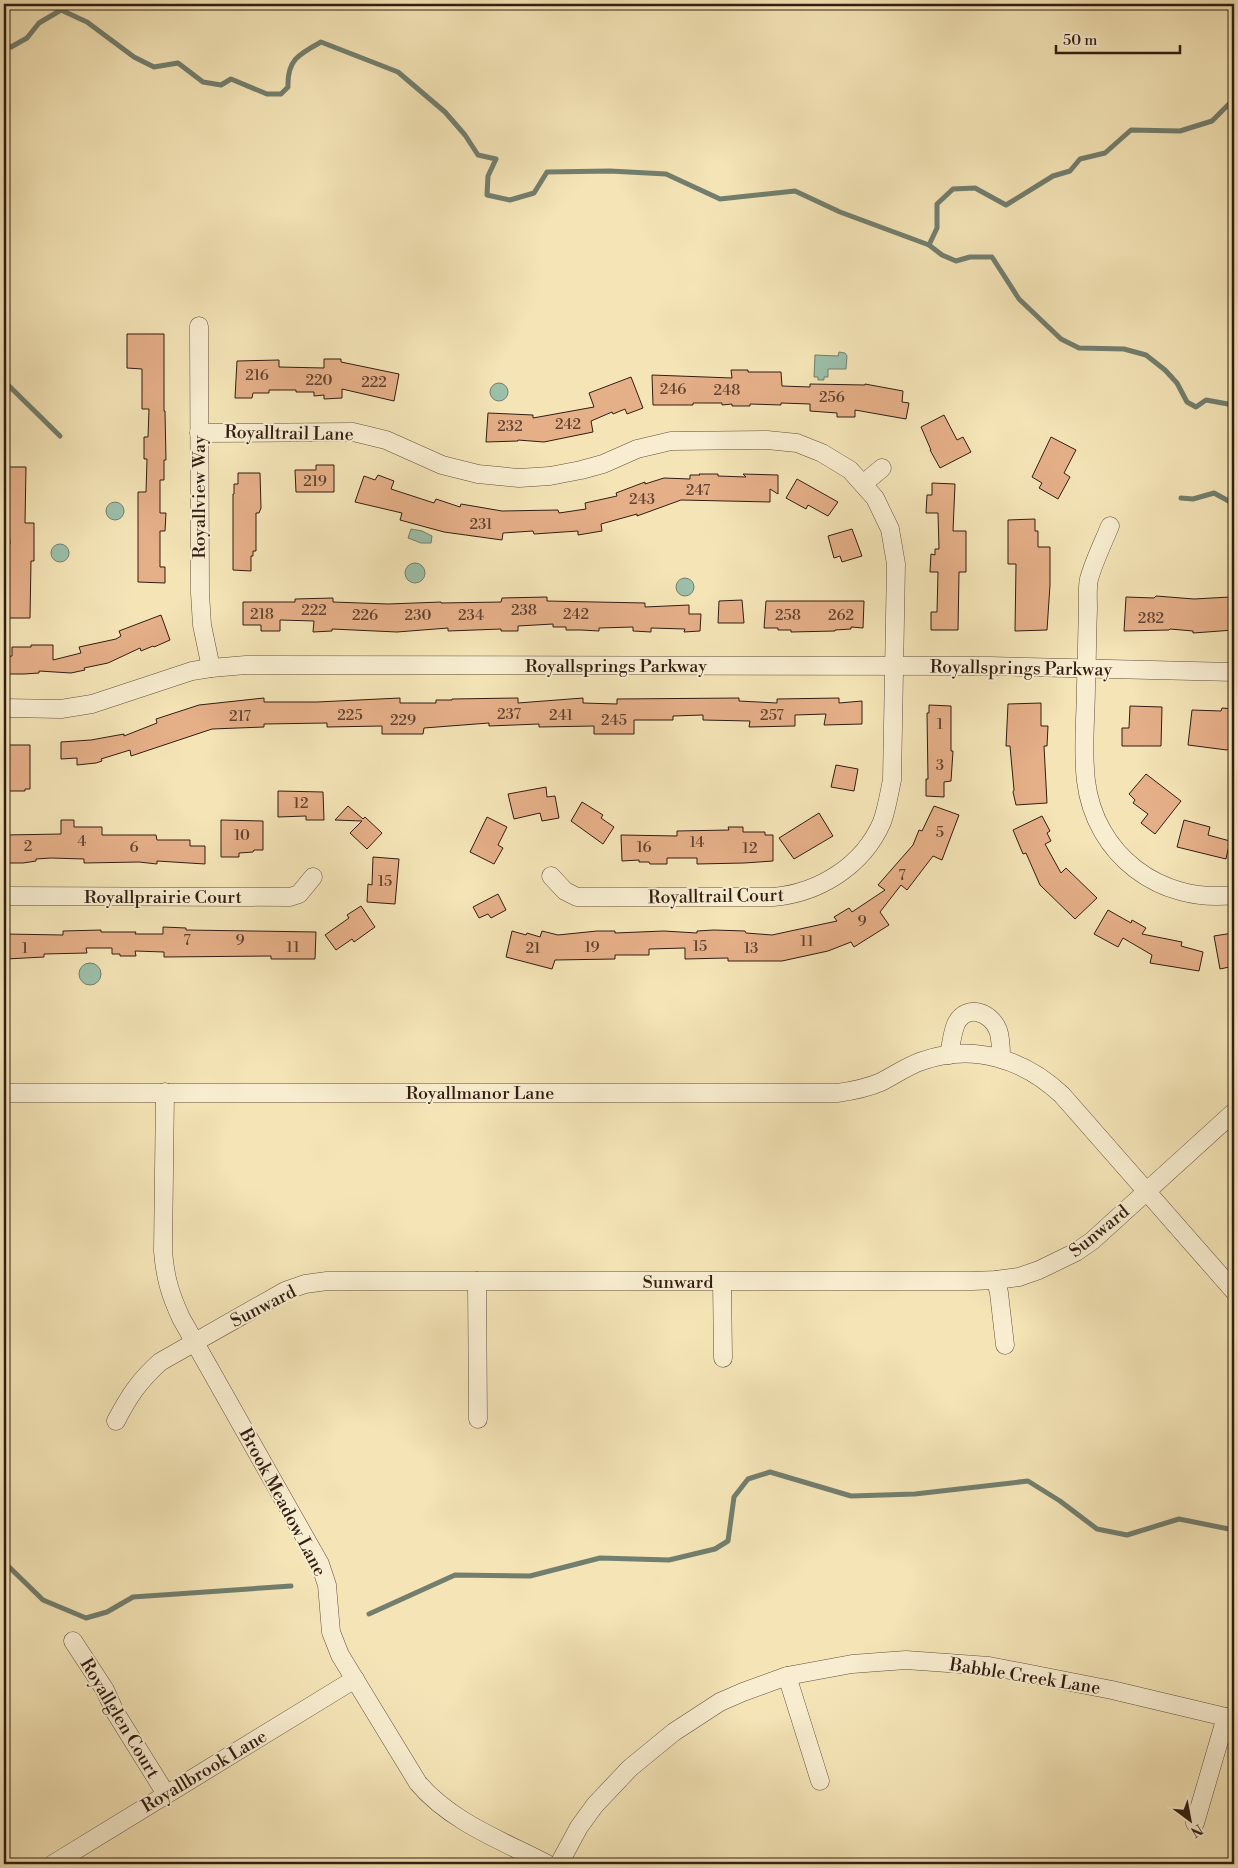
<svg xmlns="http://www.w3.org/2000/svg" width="1238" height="1868" font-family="'Libre Bodoni',serif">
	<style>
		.water { fill: #9cbfaa; stroke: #727e6e }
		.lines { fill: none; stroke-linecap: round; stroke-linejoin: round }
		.stream { stroke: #727e6e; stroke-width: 5 }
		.building { fill: #e5af88; stroke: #321d13 }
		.minor-casing { stroke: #624f3c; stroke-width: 19 }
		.minor { stroke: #f8edd0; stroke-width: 18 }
		.labels { text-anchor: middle; stroke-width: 4; stroke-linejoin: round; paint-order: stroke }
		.number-label { font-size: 15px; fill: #5f4230 }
		.street-label { font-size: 18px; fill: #321d13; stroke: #f8edd0 }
	</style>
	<rect width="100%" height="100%" fill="#f4e4b6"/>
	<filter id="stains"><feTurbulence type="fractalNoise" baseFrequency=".004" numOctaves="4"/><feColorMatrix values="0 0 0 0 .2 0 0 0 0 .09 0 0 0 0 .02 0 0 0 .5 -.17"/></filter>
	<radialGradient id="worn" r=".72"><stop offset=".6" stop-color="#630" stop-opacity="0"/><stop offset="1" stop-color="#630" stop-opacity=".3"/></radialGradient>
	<!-- water -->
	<g class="water">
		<path d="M839,352l6,1 2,3 -1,13h-18v8h-4v3h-6v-3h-4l1,-22 23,1z"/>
		<circle cx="499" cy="392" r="9"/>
		<circle cx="115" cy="511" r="9"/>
		<path d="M411,529l11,2 10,5 -1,7h-10l-13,-5z"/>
		<circle cx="60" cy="553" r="9"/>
		<circle cx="415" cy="573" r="10"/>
		<circle cx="685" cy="587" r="9"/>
		<circle cx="90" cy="974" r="11"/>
	</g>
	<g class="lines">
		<!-- stream -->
		<g class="stream">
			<path d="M4,44l7,3 16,-9 12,-15 22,-13 26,12 47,35 20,10 24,-4 25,19 18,3 10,-6 36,15h14l7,-7c-1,-27 11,-33 33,-45l77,30 47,40 20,23 13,20 18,4 -8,17 -1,19 23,5 24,-7 13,-21 63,-1 56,3 54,25 75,-8 45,21 89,33 13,10 14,6 14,-4h22l27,42 42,40 18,9 45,1 22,6 19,15 12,13 10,19 9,5 10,-7 22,4 6,-2"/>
			<path d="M929,245l8,-17v-24l16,-15 22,-1 31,17 47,-29 17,-5 10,-12 25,-6 26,-23 49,1 32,-10 22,-22"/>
			<path d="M4,381l56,55"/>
			<path d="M1181,498l12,1 21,-6 20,11"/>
			<path d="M4,1562l39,38 43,18 21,-6 26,-15 158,-11"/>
			<path d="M369,1614l86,-39 75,1 70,-18 69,2 46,-11 13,-8 6,-44 14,-18 22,-7 81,24 64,-2 113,-13 32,20 37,28 30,6 52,-16 55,11"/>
		</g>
	</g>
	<!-- building -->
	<g class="building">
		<path d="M127,334h37v77h1l1,49h-2v20h-4v33h6l-1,18h-5v36h5v16l-27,-1v-90h8l1,-33h-3v-22h4l1,-28h-7v-40l-15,-1z"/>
		<path d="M324,359h17v3l58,12 -5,27 -52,-12v9l-18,1v-4l-10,1v-4h-18v-2h-27v3h-16l-1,5h-17l2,-37 42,-1v7l45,1z"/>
		<path d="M731,370h17v2h33l1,14 28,1v-3l55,1v-1l38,7 -1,11 7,1 -3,16 -51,-9v7h-18v-4l-27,-2v-7l-29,-1v2l-31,-1v2h-18v-2l-10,1v-2h-29v2h-40l-1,-30 80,3z"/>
		<path d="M631,377l12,31 -16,6 -2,-5 -12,5 -1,-2 -21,9 2,11 -49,10 -26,-2v1l-32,1 2,-29 45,2v3l61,-11 -5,-14z"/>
		<path d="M944,415l13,25 6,-3 8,15 -31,16 -10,-18h1l-10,-23z"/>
		<path d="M1051,437l25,13 -12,23 6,4 -12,22 -19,-11 3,-5 -10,-6z"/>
		<path d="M316,465h18v27h-38l-1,-22h21z"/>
		<path d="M4,467h22l-1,56h9v38h-3l-1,57h-26v-74h6l-2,-31h-4z"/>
		<path d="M238,473h22l1,35 -2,5h-3v38h-3v5h-2v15l-18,-1v-76h1v-10h4z"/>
		<path d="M699,474h19v2l28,1 -3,-3 35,1v19l-8,-5v13l-89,-2 -44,16v-2l-36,10 1,7 -24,4v-4l-44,3 -1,-3 -30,2 -1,7 -58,-8 -44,-12 2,-7 -47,-11 9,-26 11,4 3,-5 16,6 -3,8 43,14 2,-4 24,8 1,-3 41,7 56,-1 1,3 27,-4 -1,-6 32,-7 -1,-3 29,-11v2l19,-6 26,1v-4h10z"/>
		<path d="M797,479l41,23 -10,14 -20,-11 -2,4 -20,-11z"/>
		<path d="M932,483l23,1 -2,47h13v41h-7l-1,58h-27v-18h6l1,-40h-8l1,-18 4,1v-6h4l-1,-36h-12l1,-18h5z"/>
		<path d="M1035,519v12h3v16h12v38l-3,45 -32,1 1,-67h-8v-44z"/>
		<path d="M852,529l10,27 -20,6 -2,-6 -6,2 -6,-22z"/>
		<path d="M1156,596l38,3 36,-2 4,4v29l-41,3v-2l-23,-2 -1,1 -45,1 2,-34 28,1z"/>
		<path d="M547,597v4l98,2v4l44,-2v9h12l-1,17 -16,1 1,-3 -34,-1v4l-18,-1v-4l-34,1v3l-18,-1h-15v-3h-13v-3l-35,2v5h-17v-2l-53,2v-3l-51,4 -65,-3v2l-19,1 1,-11 -34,-1v11h-19v-6h-18v-23h52v-3l38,-1v4l55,2 53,-2v1l60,-1 1,-4z"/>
		<path d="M742,600l2,23h-26l1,-22z"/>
		<path d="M766,601h98l-1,27 -12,-1v2l-16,1v1l-44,1v-2h-13v-2h-14z"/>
		<path d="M161,615l9,25 -16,7 -1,-1 -12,5 -1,-3 -32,15 -24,5 1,2 -14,3 -32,-2v2l-15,1h-20v-17l8,-1v-9h19v-2h22v15l28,-7 -2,-6 37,-8 5,-3 -2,-5z"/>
		<path d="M264,698v4h53l83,-4v5h36v-3h16v-1l66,-1v5l65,-5v5l34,1v-5l122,-1v3l38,2v-4l62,-1v5l23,-2v23l-38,1 2,-11 -31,1v11l-46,1 1,-6 -47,-1v-5l-30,1v4h-39v14h-40v-8l-55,1v-3l-50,2v-3l-65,5 -1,6h-41v-8l-55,1v-4l-63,1v3l-52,2 -81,27 -1,-6 -29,9 1,2 -6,2 -19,2v-7l-16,1v-17l30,-2 33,-6v2l33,-13 -1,-4 43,-14z"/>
		<path d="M1041,703v23h7l-1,20h-3l3,57 -31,2 -3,-13 1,-2 -4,-44h-4l2,-42z"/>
		<path d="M929,705l22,1v45h2l-2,30 -7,1v15l-18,-1v-17h2l-1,-66h2z"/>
		<path d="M1130,706l32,1 -1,39h-39v-18h7z"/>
		<path d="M1222,708l12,1v26l-3,11 -4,4 -39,-5 4,-35 29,1z"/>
		<path d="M5,745h25v44h-5v2h-21z"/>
		<path d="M836,765l22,4 -4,22 -23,-4z"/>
		<path d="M1146,774l35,27 -26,33 -14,-11 7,-9 -15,-11 2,-3 -6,-6z"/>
		<path d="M546,787l1,10 8,-1 4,22 -17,3 -2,-8 -26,6 -6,-25z"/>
		<path d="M278,791l45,1 1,28h-18v-4l-28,1z"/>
		<path d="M582,802l21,13 -2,3 13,9 -11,17 -32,-23z"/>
		<path d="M348,806l15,13 2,-2 17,16 -15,16 -17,-16 12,-12 -27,-1z"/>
		<path d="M934,806l25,9 -17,45 -9,-4 -26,34 -6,-5 -21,27 9,13 -35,22 -3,-5 -23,9 -46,10h-54v-3l-43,1v-11l-36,1v6h-34v4l-60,1 -3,9 -46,-12 6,-26 14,4 1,-2 13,4 2,-6 16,4 39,-4h18v2l49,-2 33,2v-2l17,-1 31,1 1,2 26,2 65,-14 -3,-4 15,-9 3,4 33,-22 -7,-5 35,-40 6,-15 3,1z"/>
		<path d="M819,813l14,23 -39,23 -15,-21z"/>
		<path d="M1042,816l8,15 -3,2 4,8 -6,3 16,29 5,-5 31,30 -22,21 -35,-34 -14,-32 -3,1 -10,-24z"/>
		<path d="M487,817l20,10 -9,18 5,3 -9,16 -24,-12z"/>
		<path d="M61,820h13v7h28v8h54l1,5h33v6h15v18l-48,-3v3l-18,-2 -55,1v-4l-33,-1 -15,1v2l-13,2h-18v-28l56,-1z"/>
		<path d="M221,820l42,1v29h-9l-1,2 -14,1v4h-18z"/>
		<path d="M1184,820l26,7 -2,8 22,6 -4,18 -49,-12z"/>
		<path d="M728,827h15v5h22v3h8v26l-29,2 -47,1v-6h-30v6h-17l-1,-2h-10v-2l-17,1 -1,-26 56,1v-5l52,-1z"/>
		<path d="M373,857l26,2 -4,45 -28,-2 1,-18 4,1z"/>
		<path d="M498,894l8,16 -15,8 -3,-4 -9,4 -6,-11z"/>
		<path d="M361,906l14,21 -21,15 -2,-3 -16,11 -11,-15 24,-17 -2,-3z"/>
		<path d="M1108,910l23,13 1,-3 14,8 -4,6 40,8 -1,4 22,6 -4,19 -49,-8 2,-8 -29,-17 -5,9 -24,-13z"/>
		<path d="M163,927l23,1v2l130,2 -1,27h-44v-3l-107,1v-5l-29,-1 1,5h-16v-2h-8v-6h-26l1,5 -43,1v3l-38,2 -1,-25 58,1v-4l38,-1v2h35l-1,2h28z"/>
		<path d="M1233,933l1,33 -14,3 -6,-33z"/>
	</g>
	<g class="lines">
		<!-- minor casing -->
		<g class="minor-casing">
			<g id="minor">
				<path d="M199,326l1,267 2,32 9,43"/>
				<path d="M199,433l154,-1 33,8 56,25 36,9 41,4 31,-2 31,-6 22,-6 34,-15 34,-8 96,-1 30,3 25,10 28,17 25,28 15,31 6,35 -4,216c-3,14 -5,28 -10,42 -19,44 -63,71 -109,75h-196l-12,-6 -14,-15"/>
				<path d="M863,484l19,-16"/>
				<path d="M1110,526c-7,17 -16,35 -21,53 -2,9 -1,21 -1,30 -1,26 -1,51 -2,76 0,32 -4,64 0,96 9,74 74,123 148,114"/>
				<path d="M4,708l57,1 31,-5 100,-33 19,-3 35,-3 743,1 245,6"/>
				<path d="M4,896l286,1 9,-3 14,-17"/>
				<path d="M949,1055c2,-9 3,-22 7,-31 10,-21 35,-12 42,6 3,8 3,19 3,28"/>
				<path d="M165,1092l-2,159c2,26 7,43 18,67l139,246 7,21 4,47 9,23 78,128c33,39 85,58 129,81"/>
				<path d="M4,1093h833c15,-2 30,-5 44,-11 14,-7 26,-16 41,-21 51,-18 102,-2 140,34l172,196"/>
				<path d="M996,1280l3,13 6,52"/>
				<path d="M477,1281l1,138"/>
				<path d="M722,1282l1,76"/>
				<path d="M116,1421c13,-25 23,-40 44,-59l125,-71 20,-7 22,-3h645l24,-1 23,-3 20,-7 37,-18 16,-11 142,-129"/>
				<path d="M73,1641l32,49 10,22 51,82"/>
				<path d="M787,1676l33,105"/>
				<path d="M1195,1823l31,-106"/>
				<path d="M53,1864l302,-185"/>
				<path d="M559,1864l20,-37 16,-22 35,-37 44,-36 46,-30 23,-10 44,-16 65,-12 54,-4 83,6 123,24 122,29"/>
			</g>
		</g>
		<!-- minor -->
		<use href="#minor" class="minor"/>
	</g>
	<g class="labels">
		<!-- number labels -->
		<g class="number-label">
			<text x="257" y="380">216</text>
			<text x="319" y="385">220</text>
			<text x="374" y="387">222</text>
			<text x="673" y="394">246</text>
			<text x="727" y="395">248</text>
			<text x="832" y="402">256</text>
			<text x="568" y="429">242</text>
			<text x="510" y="431">232</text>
			<text x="315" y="486">219</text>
			<text x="698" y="495">247</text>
			<text x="642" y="504">243</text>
			<text x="481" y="529">231</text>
			<text x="314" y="615">222</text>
			<text x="524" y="615">238</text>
			<text x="262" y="619">218</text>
			<text x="576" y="619">242</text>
			<text x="365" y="620">226</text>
			<text x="418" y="620">230</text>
			<text x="471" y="620">234</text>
			<text x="788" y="620">258</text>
			<text x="841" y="620">262</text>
			<text x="1151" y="623">282</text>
			<text x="509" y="719">237</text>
			<text x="350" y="720">225</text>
			<text x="561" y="720">241</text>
			<text x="772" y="720">257</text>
			<text x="240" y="721">217</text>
			<text x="403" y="725">229</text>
			<text x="614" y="725">245</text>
			<text x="940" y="729">1</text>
			<text x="940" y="770">3</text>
			<text x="301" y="808">12</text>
			<text x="940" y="837">5</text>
			<text x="242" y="840">10</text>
			<text x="82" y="846">4</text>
			<text x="697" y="847">14</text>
			<text x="28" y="851">2</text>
			<text x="134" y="852">6</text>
			<text x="644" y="852">16</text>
			<text x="750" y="853">12</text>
			<text x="902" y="880">7</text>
			<text x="385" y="886">15</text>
			<text x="862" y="926">9</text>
			<text x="187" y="945">7</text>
			<text x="240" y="945">9</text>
			<text x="807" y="946">11</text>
			<text x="700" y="951">15</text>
			<text x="293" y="952">11</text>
			<text x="592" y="952">19</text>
			<text x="25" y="953">1</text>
			<text x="533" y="953">21</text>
			<text x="751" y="953">13</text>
		</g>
		<!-- street labels -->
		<g class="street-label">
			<text transform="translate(289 433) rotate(1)" y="6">Royalltrail Lane</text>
			<text transform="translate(199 497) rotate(-90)" y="6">Royallview Way</text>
			<text x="616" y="672">Royallsprings Parkway</text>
			<text transform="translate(1021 668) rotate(1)" y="6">Royallsprings Parkway</text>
			<text transform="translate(716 896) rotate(-1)" y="6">Royalltrail Court</text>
			<text x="163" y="903">Royallprairie Court</text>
			<text x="480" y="1099">Royallmanor Lane</text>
			<text transform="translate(1099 1231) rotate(-39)" y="6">Sunward</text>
			<text x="678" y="1288">Sunward</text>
			<text transform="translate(263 1306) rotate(-27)" y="6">Sunward</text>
			<text transform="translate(283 1502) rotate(62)" y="6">Brook Meadow Lane</text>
			<text transform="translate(1025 1676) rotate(9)" y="6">Babble Creek Lane</text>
			<text transform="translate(120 1718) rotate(59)" y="6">Royallglen Court</text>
			<text transform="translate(204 1771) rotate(-31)" y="6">Royallbrook Lane</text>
		</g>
	</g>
	<!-- margin -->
	<rect width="1238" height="1868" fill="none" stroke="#f4e4b6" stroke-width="20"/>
	<rect x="5" y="5" width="1228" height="1858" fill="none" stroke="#321d13" stroke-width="2.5"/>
	<rect x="10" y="10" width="1218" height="1848" fill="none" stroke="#321d13"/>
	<!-- north arrow -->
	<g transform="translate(1190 1820) rotate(148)" stroke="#f8edd0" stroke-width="4" paint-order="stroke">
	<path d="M0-4L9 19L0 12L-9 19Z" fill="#321d13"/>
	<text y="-8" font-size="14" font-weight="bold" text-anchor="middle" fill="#321d13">N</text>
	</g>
	<!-- scale -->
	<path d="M1056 45v8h124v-8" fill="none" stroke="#321d13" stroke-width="2.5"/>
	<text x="1063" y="45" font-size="15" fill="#321d13" stroke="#f8edd0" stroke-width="4" paint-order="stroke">50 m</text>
	<rect width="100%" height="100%" filter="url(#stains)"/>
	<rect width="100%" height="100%" fill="url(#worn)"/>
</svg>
